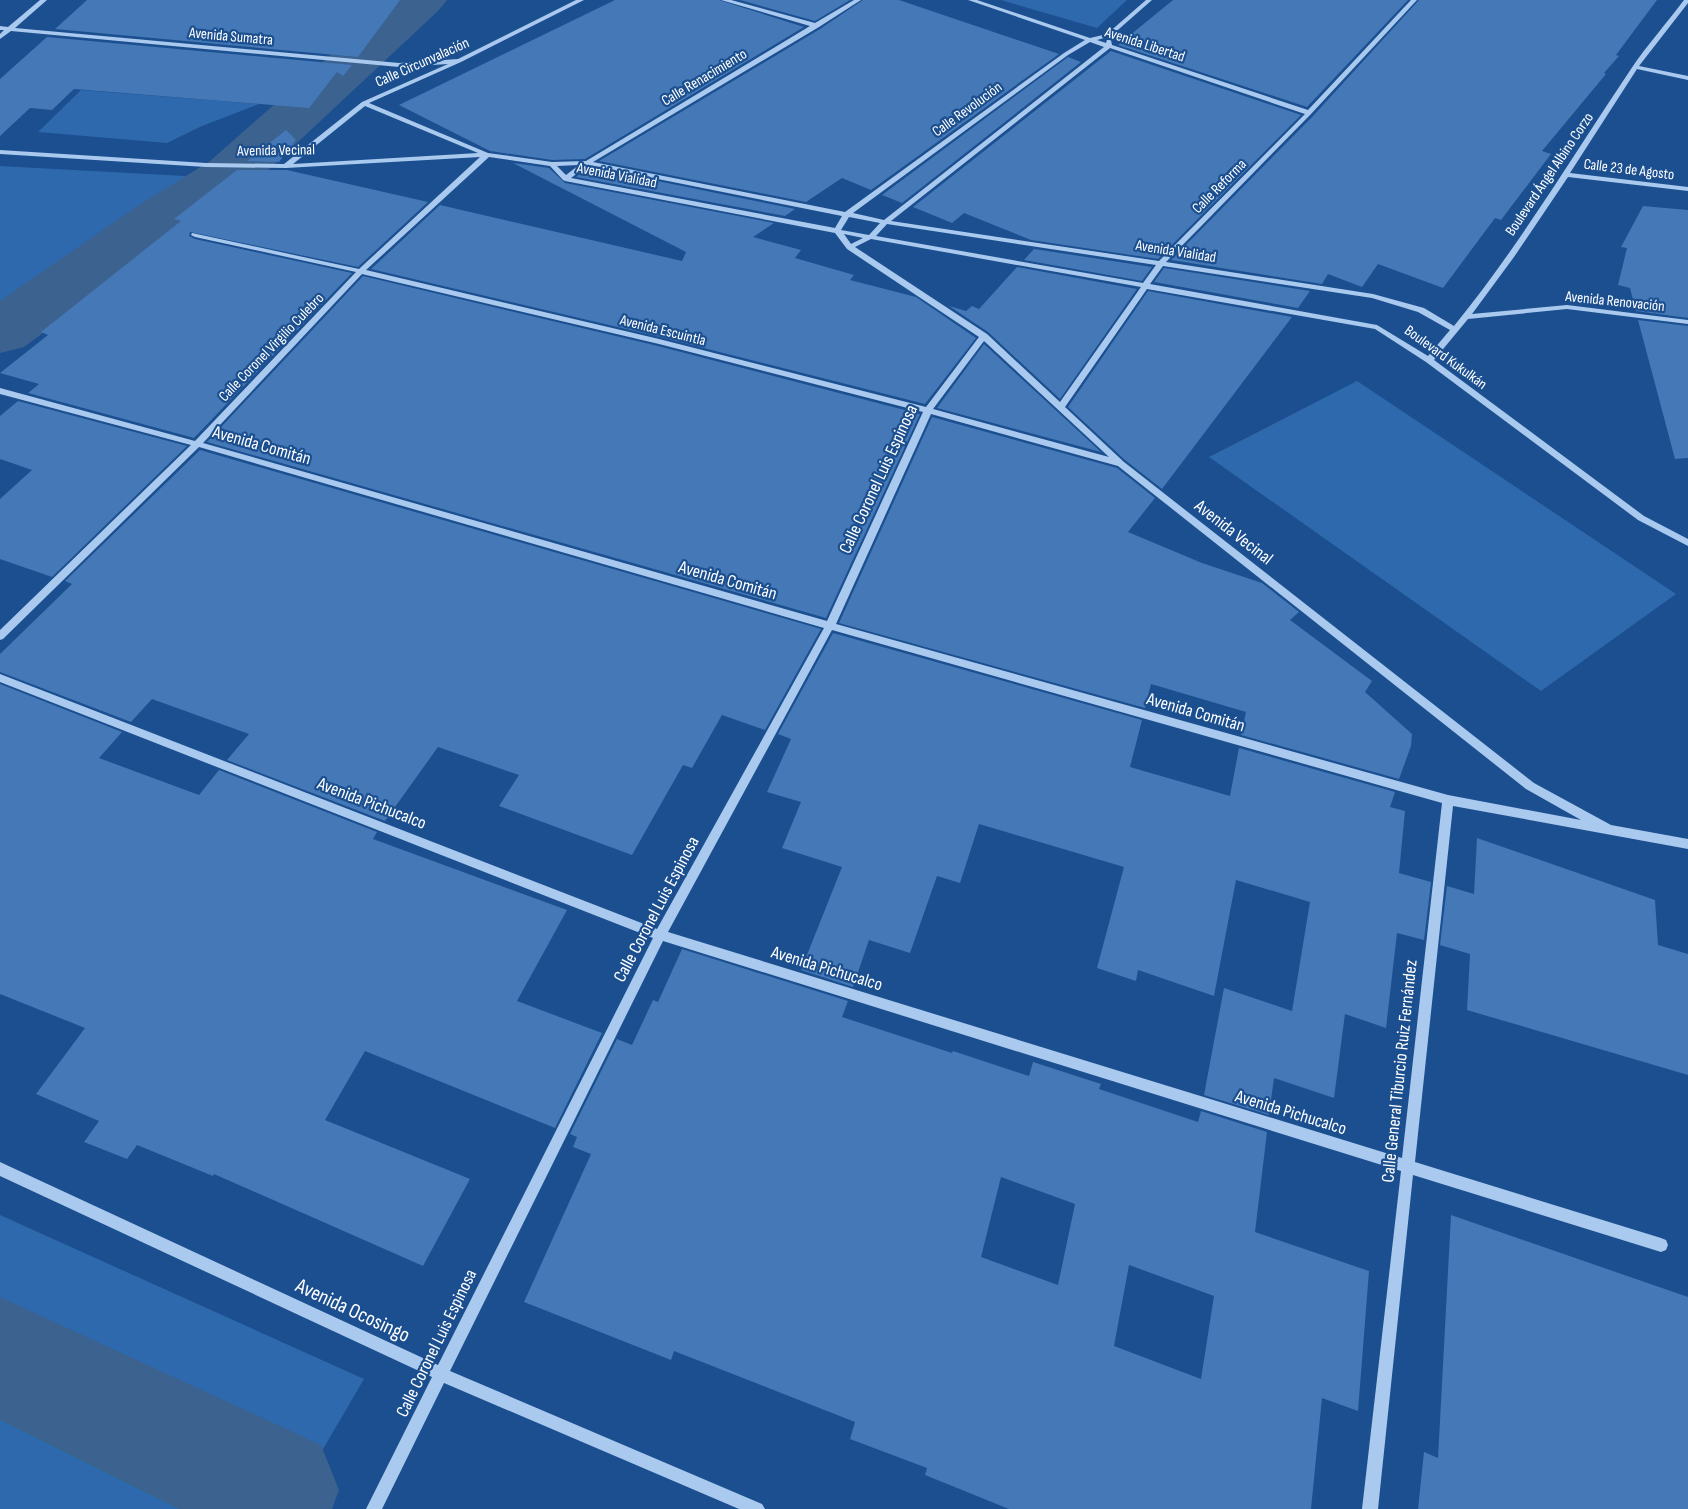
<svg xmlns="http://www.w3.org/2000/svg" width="1688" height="1509" font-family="'Sofia Sans Condensed',sans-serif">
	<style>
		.green { fill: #2e69ad }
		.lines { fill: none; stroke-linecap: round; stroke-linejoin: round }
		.river { fill: #3c6290; fill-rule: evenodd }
		.building { fill: #4478b7; fill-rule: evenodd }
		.minor { fill: #a9c9ee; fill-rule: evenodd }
		.labels { text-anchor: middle; stroke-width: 4.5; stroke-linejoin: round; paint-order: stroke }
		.far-street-label { font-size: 15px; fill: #fff; stroke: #1b4f8f }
		.street-label { font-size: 18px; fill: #fff; stroke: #1b4f8f }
		.near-street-label { font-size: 21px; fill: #fff; stroke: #1b4f8f }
	</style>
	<rect width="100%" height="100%" fill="#1b4f8f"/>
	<!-- green -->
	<g class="green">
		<path d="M1001,0h126l-30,28z"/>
		<path d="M81,90l178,14 -57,22 -35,17 -129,-11z"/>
		<path d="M0,166l203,11 -203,152z"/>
		<path d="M1357,381l319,213 -135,97 -332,-234z"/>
		<path d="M0,1215l364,164 -76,130h-288z"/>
	</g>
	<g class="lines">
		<!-- river -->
		<g class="river">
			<path d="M393,0h54l-8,10 -187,175 -74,48 -154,114 -24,6v-52l136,-94 74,-46z"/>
			<path d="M0,1297l321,148 18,45 -7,19h-153l-179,-89z"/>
		</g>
	</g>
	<!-- building -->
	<g class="building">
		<path d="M87,0h313l-42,57 -303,-28z"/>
		<path d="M615,0h104l85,27 -219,132 -33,1 -62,-9 -91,-46z"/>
		<path d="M740,0h110l-35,21z"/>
		<path d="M863,0h36l160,54 -188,136 -29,-12 -36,24 -207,-41 221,-132z"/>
		<path d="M1173,0h235l-101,107 -189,-62z"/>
		<path d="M1419,0h238l-41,55 3,1 -15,17 2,1 -64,77 9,3 -50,66 -6,-2 -52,70 -65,-24 -16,23 -34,-13 -6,10 -151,-24 142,-144z"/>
		<path d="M47,37l305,28 -9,11 -6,-4 -28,36 -235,-19 -22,21 -22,-2 -30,28v-57z"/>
		<path d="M1111,51l190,64 -143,144 -127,-19 -67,-27 -12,10 -39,-16z"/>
		<path d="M1068,57l13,5 -179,141 -20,-8z"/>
		<path d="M286,130l10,10 -17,22 -32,-1z"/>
		<path d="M513,163l36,5 16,15 209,40 -21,14 48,13 -6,8 59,17 -4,5 66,17 60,41 -51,66 -265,-67 -289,-68 69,-64 242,56 4,-9z"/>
		<path d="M589,167l206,42 -10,7 -209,-39z"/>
		<path d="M237,170h50l141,32 -70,65 -168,-35 -1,4 6,3 157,34 -158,165 -166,-45 11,-9 -39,-11 48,-38 -7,-3 140,-111 -7,-2z"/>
		<path d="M1643,206l45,4v108l-52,-7 -6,-23 -12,-3 9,-37 -6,-1z"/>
		<path d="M1034,249l118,18 -10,14 -118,-21z"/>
		<path d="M1017,267l120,22 -77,110 -72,-67 -39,-26 17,5 6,-5 7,3z"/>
		<path d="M1164,268l146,23 -12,17 -144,-26z"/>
		<path d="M363,276l295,70 262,68 -94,204 -619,-176z"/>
		<path d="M1148,291l144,26 -130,172 -37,-29 -57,-53z"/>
		<path d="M1638,320l50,6v132l-13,1z"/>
		<path d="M984,344l117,108 -164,-44z"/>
		<path d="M18,401l169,45 -135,131 -52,-18v-60l32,-29 -32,-11v-43z"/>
		<path d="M932,417l185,51 38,30 -27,34 74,31 60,20 37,29 -9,8 82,61 -7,11 47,42 -1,12 -12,33 -158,-44 5,-23 -95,-28 -6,24 -306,-85z"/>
		<path d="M200,450l621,179 -56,101 -43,-15 -30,53 -9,-3 -51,90 -133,-49 20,-31 -81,-28 -53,74 -158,-61 22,-26 -97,-35 -21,23 -131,-50v-18l72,-70 -7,-3z"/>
		<path d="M833,633l309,87 -12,47 100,29 9,-48 156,44 -5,15 15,4 -6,62 32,9 -7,58 -27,-7 -11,95 -41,-14 -11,84 -60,-20 -5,37 -65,-20 20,-107 68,23 18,-109 -74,-22 -22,116 -76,-26 -2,11 -39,-13 27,-101 -145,-43 -19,59 -23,-7 -27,77 -41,-13 -16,47 -52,-17 41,-103 -60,-19 19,-46 -34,-10 24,-53 -13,-5z"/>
		<path d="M0,684l122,48 -23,26 100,37 20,-25 158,62 -4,7 194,71 -50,91 85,32 -47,95 -190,-77 -40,69 145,59 -47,87 -209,-92 -1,2 -76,-31 -10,14 -43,-17 15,-21 -63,-27 49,-66 -85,-34z"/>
		<path d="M1477,838l178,62 3,45 30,9v121l-221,-65 3,-56 -30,-9 7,-59 27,8z"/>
		<path d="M682,949l166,52 -6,16 110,36 1,-2 76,25 4,-14 68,22 -2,5 99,33 3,-11 66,21 -12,100 114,39 -11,140 -36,-13 -11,111h-302l-84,-34 2,-7 -77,-29 5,-17 -181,-71 -3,9 -147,-58 67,-148 -18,-7 4,-10 -7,-3 47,-95 15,6 21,-45 5,2zM1001,1177l74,27 -17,81 -77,-28zM1129,1265l85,31 -13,83 -87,-33z"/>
		<path d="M1451,1215l237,82v212h-270l6,-57 14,6z"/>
	</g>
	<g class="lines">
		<!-- minor -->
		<path class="minor" d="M40,0h7l-32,28 384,35 59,-4 118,-59h8l-123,62 -92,41 119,50 64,9 34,-1 224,-135 -89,-26h10l84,23 39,-23h7l-42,27 -226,135 252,50 219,-159 21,-13 -117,-40h9l113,38 17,-4 39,-34h6l-41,36 -14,4 9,3 1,-3h4l1,5 196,65 103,-110h6l-106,114 -145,148 207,32 51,14 30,18c66,-81 119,-171 177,-257 16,-24 36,-46 53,-69h4v3l-49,63 49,10v4l-51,-11 -67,104 118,14v4l-120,-14 -54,80 -42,57 95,-9 121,15v4l-121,-15 -99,10 -34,41 210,156 44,23v7l-50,-26 -212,-158 -51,-33 -228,-40 -82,118 59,55 410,321 77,42 77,14v10l-235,-43 -38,356 246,76 5,2 2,5 -2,5 -5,2 -248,-77 -35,334h-16l39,-338 -738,-230 -213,430 312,133 3,5h-26l-295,-126 -62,126h-16l66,-132 -432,-201v-14l438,203 215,-427 -653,-256v-8l657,255 167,-301 -625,-181 -196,192 -3,1v-10l191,-185 -191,-51v-6l195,53 161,-169 -161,-35 -4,-2 1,-2 167,36 121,-112 -194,11 -80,-1 -206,-13v-4l206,13 78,1 78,-62 86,-38 -49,3 -388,-36 -11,8v-5l4,-4h-4v-4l8,1zM1090,42l14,5 -220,173 -31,-7 215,-158zM1110,48l195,66 -146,147 -268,-40zM365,106l113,47 -185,11zM489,157l61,9 13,14 2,1 270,52 12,16 132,88 -53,70 -267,-68 -293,-69zM579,165l-13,10 -9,-9zM588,165l254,51 -7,12 -264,-50zM849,217l31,6 -11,12 -28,-5zM887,224l269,41 -13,18 -267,-47zM844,234l19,4 -12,6zM871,239l270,48 -81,115 -73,-68 -132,-87zM1163,266l209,32 46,14 32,18 -22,26 -51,-31 -227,-41zM362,274l297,70 264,68 -96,209 -624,-178zM984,341l125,116 -176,-48zM931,414l187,52 408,323 55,31 -133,-25 -612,-171zM832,630l610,173 -40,355 -734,-226z"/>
	</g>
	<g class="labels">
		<!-- far-street labels -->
		<g class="far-street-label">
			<text transform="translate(231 36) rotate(5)" y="5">Avenida Sumatra</text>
			<text transform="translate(1145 44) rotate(18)" y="5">Avenida Libertad</text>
			<text transform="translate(422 62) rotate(-24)" y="5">Calle Circunvalación</text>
			<text transform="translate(704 77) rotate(-31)" y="5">Calle Renacimiento</text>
			<text transform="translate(967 109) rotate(-36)" y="5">Calle Revolución</text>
			<text transform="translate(276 150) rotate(-1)" y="5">Avenida Vecinal</text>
			<text transform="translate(1629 169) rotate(7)" y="5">Calle 23 de Agosto</text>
			<text transform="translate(1549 174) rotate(-56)" y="5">Boulevard Ángel Albino Corzo</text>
			<text transform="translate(617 175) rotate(11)" y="5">Avenida Vialidad</text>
			<text transform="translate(1219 186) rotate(-45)" y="5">Calle Reforma</text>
			<text transform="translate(1176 251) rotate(9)" y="5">Avenida Vialidad</text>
			<text transform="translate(1615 301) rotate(6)" y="5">Avenida Renovación</text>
			<text transform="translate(663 330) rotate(14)" y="5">Avenida Escuintla</text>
			<text transform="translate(271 347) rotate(-46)" y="5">Calle Coronel Virgilio Culebro</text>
			<text transform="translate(1446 357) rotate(36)" y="5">Boulevard Kukulkán</text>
		</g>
		<!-- street labels -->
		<g class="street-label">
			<text transform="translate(262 445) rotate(16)" y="6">Avenida Comitán</text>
			<text transform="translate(878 479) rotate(-65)" y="6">Calle Coronel Luis Espinosa</text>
			<text transform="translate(1234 532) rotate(38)" y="6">Avenida Vecinal</text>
			<text transform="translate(728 580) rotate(16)" y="6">Avenida Comitán</text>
			<text transform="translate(1196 712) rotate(16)" y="6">Avenida Comitán</text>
			<text transform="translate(372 803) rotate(21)" y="6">Avenida Pichucalco</text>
			<text transform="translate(656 909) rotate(-62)" y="6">Calle Coronel Luis Espinosa</text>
			<text transform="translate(827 968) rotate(17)" y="6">Avenida Pichucalco</text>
			<text transform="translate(1399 1071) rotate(-84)" y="6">Calle General Tiburcio Ruiz Fernández</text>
			<text transform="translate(1291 1112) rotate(17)" y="6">Avenida Pichucalco</text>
			<text transform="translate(436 1343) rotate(-64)" y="6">Calle Coronel Luis Espinosa</text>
		</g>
		<!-- near-street labels -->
		<g class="near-street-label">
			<text transform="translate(353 1310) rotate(25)" y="7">Avenida Ocosingo</text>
		</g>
	</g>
</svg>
